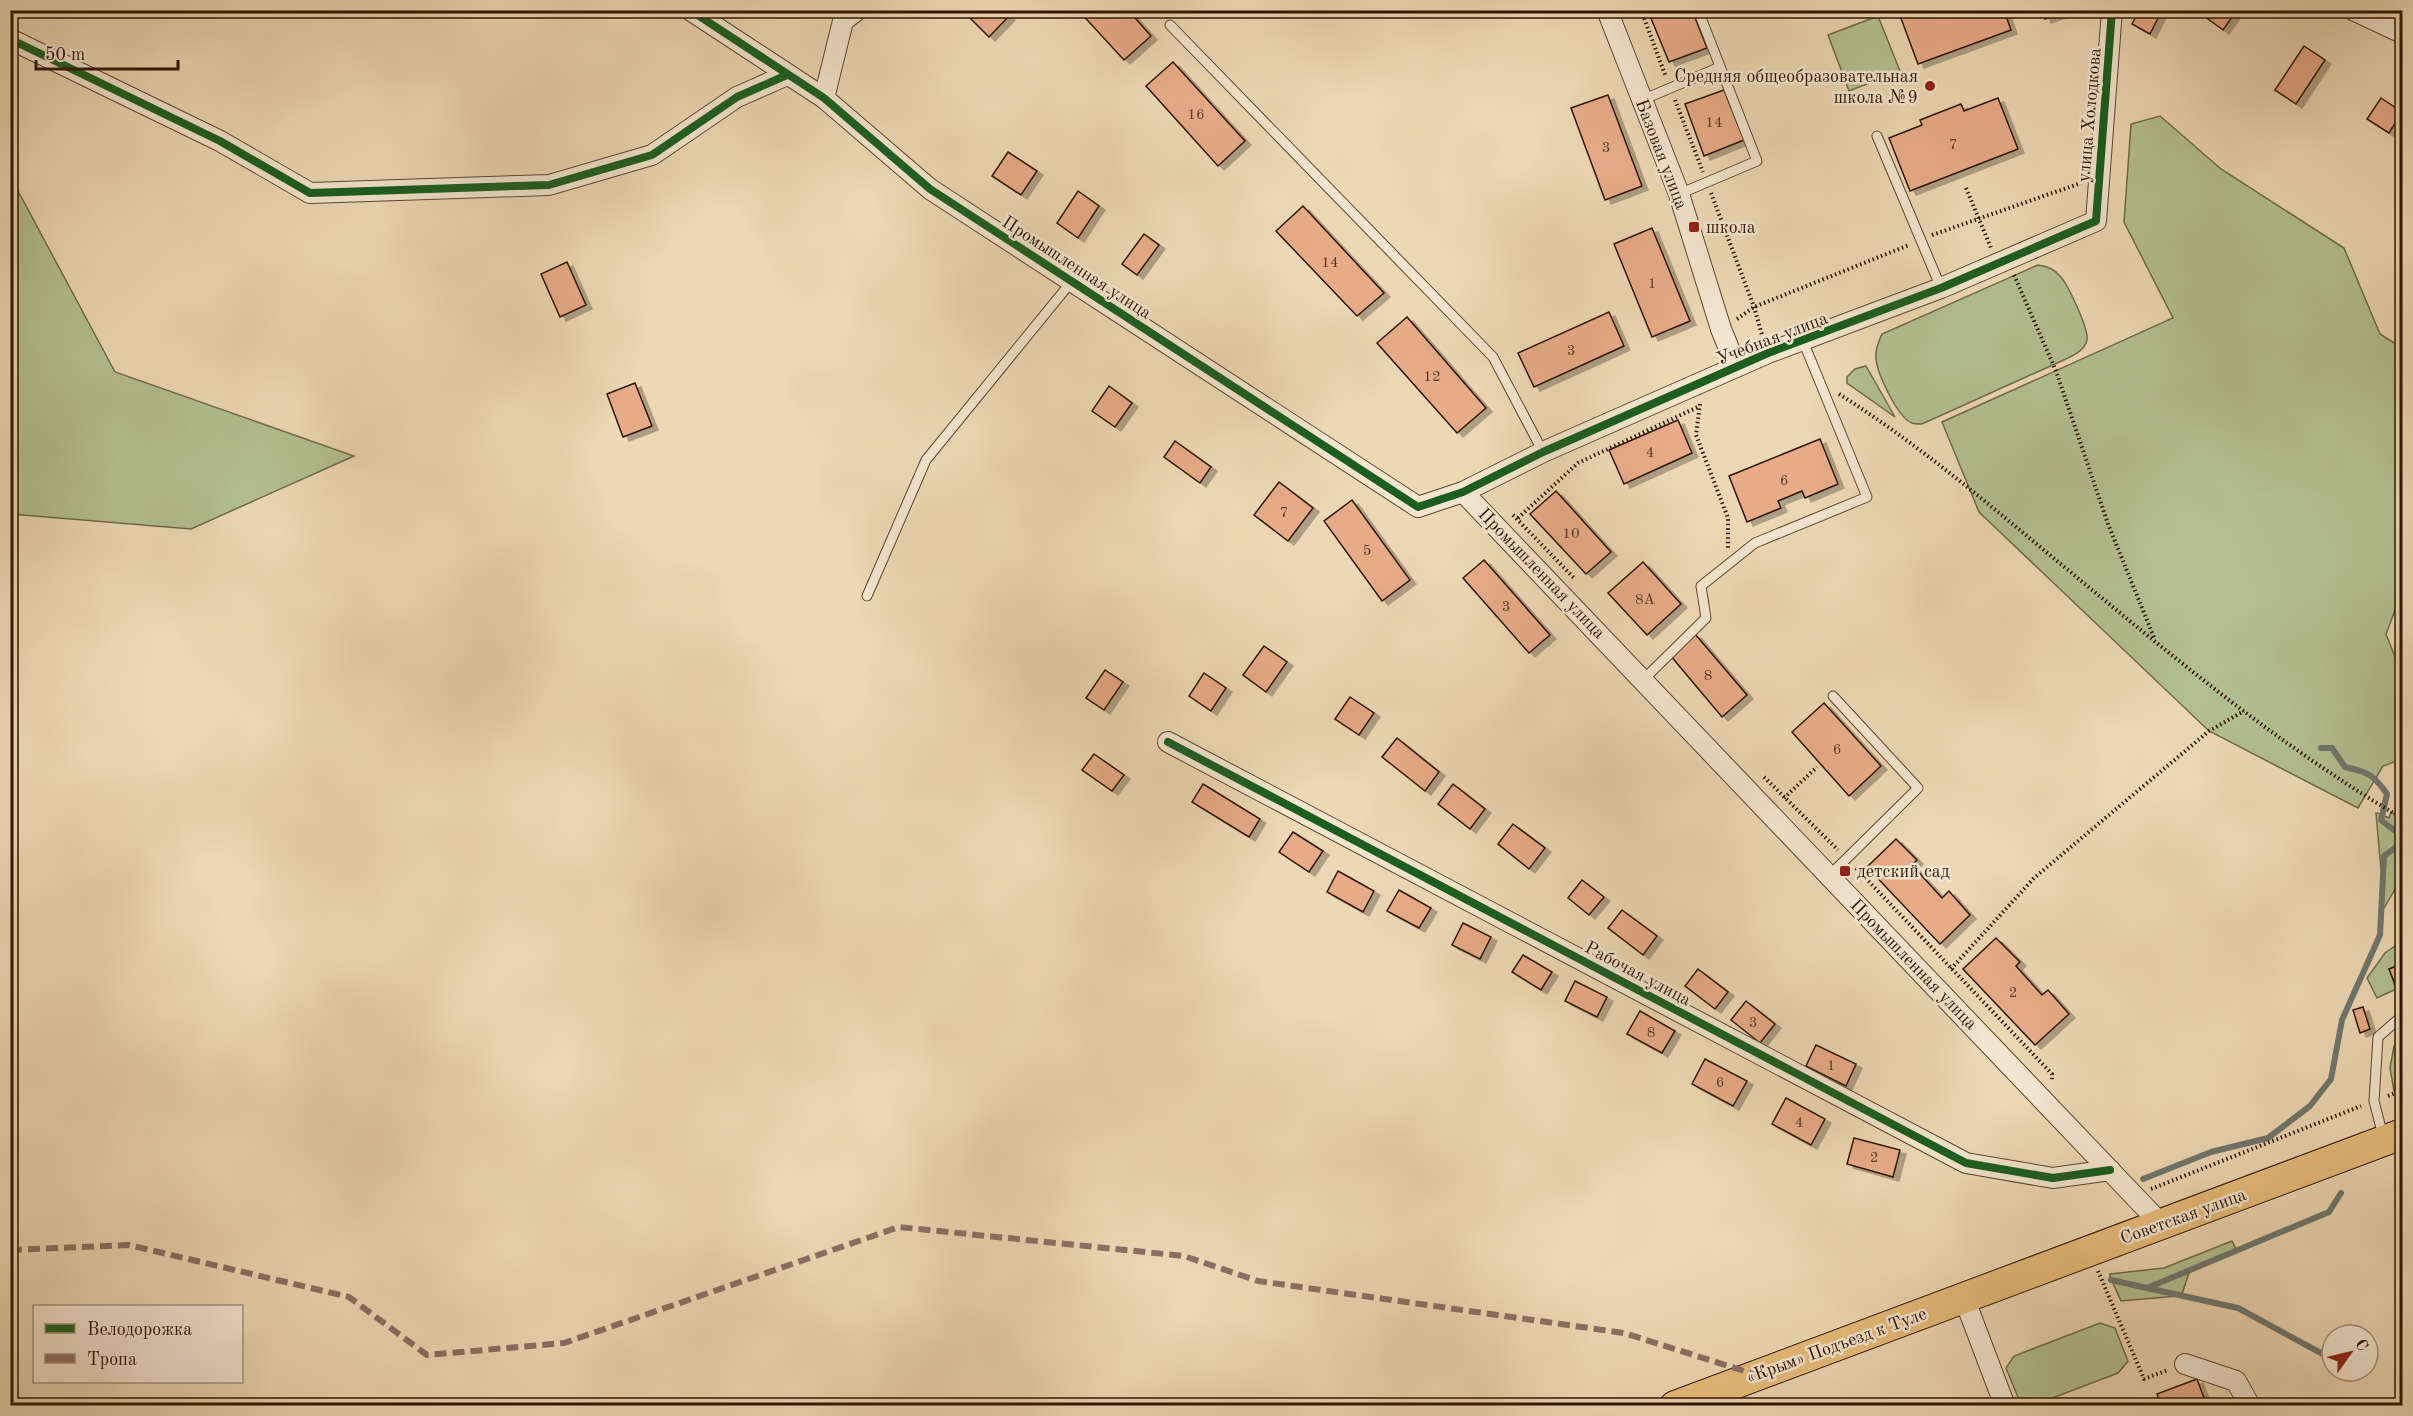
<svg xmlns="http://www.w3.org/2000/svg" width="2413" height="1416" font-family="'Old Standard TT',serif">
	<style>
		.green { fill: #b3bf91; stroke: #706a4a; stroke-width: 1.5 }
		.lines { fill: none; stroke-linecap: round; stroke-linejoin: round }
		.stream { stroke: #70766e; stroke-width: 6 }
		.building { fill: #e7ab88; stroke: #2e1502; stroke-width: 1.5; filter: url(#shadow) }
		.service-casing { stroke: #5e462e; stroke-width: 11 }
		.minor-casing { stroke: #5e462e; stroke-width: 22 }
		.primary-casing { stroke: #2e1502; stroke-width: 32 }
		.path { stroke: #2e1502; stroke-width: 4; stroke-dasharray: 1.5 3; stroke-linecap: butt }
		.service { stroke: #f3e5ce; stroke-width: 9 }
		.minor { stroke: #f3e5ce; stroke-width: 20 }
		.primary { stroke: #e6bc7a; stroke-width: 30 }
		.quiet { stroke: #8d6e63; stroke-width: 6; stroke-dasharray: 12 6; stroke-linecap: butt }
		.cycleway-casing { stroke: #f3e5ce; stroke-width: 11 }
		.cycleway { stroke: #1b5e20; stroke-width: 8 }
		.poi-dot { fill: #8f2418; stroke: #f3e5ce; stroke-width: 2 }
		.labels { text-anchor: middle; stroke-width: 5; stroke-linejoin: round; paint-order: stroke }
		.number-label { font-size: 15px; fill: #5c3a24 }
		.poi-label { font-size: 18px; fill: #2e1502; stroke: #f3e5ce; text-anchor: start }
		.street-label { font-size: 18px; fill: #2e1502; stroke: #f3e5ce }
	</style>
	<defs>
		<filter id="shadow"><feDropShadow dx="6" dy="4" stdDeviation="0" flood-color="#0004"/></filter>
	</defs>
	<rect width="100%" height="100%" fill="#edd7b4"/>
	<filter id="stains"><feTurbulence type="fractalNoise" baseFrequency=".00333" numOctaves="4"/><feColorMatrix values="0 0 0 0 .2 0 0 0 0 .09 0 0 0 0 .02 0 0 0 .5 -.17"/></filter>
	<radialGradient id="worn" r=".72"><stop offset=".6" stop-color="#630" stop-opacity="0"/><stop offset="1" stop-color="#630" stop-opacity=".3"/></radialGradient>
	<!-- green -->
	<g class="green">
		<path d="M1878,16l22,55 -51,20 -21,-56z"/>
		<path d="M2160,116l61,53 123,79 36,86 22,14v254l-5,3 -11,29 16,41v84l-19,7 -25,42 -149,-77 -230,-219 -37,-90 231,-104 -49,-96 7,-98z"/>
		<path d="M10,176l105,196 239,84 -163,73 -180,-15z"/>
		<path d="M2038,265c8,1 15,3 21,10 8,7 30,54 28,65 -2,10 -13,15 -21,19l-144,65c-3,0 -7,0 -10,-1 -14,-5 -36,-51 -36,-66 -1,-8 3,-16 6,-23z"/>
		<path d="M1866,366l29,51 -48,-34v-6l8,-8z"/>
		<path d="M2391,812l11,7v58l-19,33 3,-54 14,-11 1,-12 -19,-13v-5l7,3z"/>
		<path d="M2376,813l5,1 -1,7 18,13v11l-14,10 -3,15z"/>
		<path d="M2402,941v22l-13,6 7,20 -19,9 -10,-20 18,-25z"/>
		<path d="M2402,1043v45l-8,3 -4,-23 4,-22z"/>
		<path d="M2232,1241l4,8 -88,37 -38,-8v-4l54,-6z"/>
		<path d="M2189,1273l-7,21 -32,-7z"/>
		<path d="M2112,1281l67,15 -58,5z"/>
		<path d="M2100,1323l15,5 13,33 -10,12 -84,32 -14,-3 -14,-34 8,-12z"/>
	</g>
	<g class="lines">
		<!-- stream -->
		<g class="stream">
			<path d="M2143,1179l68,-27 57,-14 42,-32 21,-27 11,-59 38,-85 4,-79 15,-11v-11l-18,-14 6,-26c-13,-19 -19,-22 -42,-27l-13,-19h-11"/>
			<path d="M2111,1280l36,8 182,-76 12,-19"/>
			<path d="M2147,1288l91,20 94,51"/>
			<path d="M2354,1371l6,3"/>
		</g>
	</g>
	<!-- building -->
	<g class="building">
		<path d="M962,10h41l6,6 -20,21z"/>
		<path d="M1078,10h50l23,26 -27,24z"/>
		<path d="M1692,10l15,38 -38,14 -21,-51z"/>
		<path d="M1906,10h98l7,20 -93,34 -19,-51z"/>
		<path d="M2042,10h20l1,3 -18,6z"/>
		<path d="M2139,10h23l-12,24 -18,-10z"/>
		<path d="M2208,10h29l-14,20 -19,-14z"/>
		<path d="M2304,46l21,14 -29,44 -21,-14z"/>
		<path d="M1173,62l72,79 -27,25 -72,-80z"/>
		<path d="M1724,90l20,50 -40,16 -19,-52z"/>
		<path d="M1608,95l34,91 -37,14 -34,-92z"/>
		<path d="M1998,98l20,51 -108,42 -21,-53 33,-13 -2,-5 41,-16 3,7z"/>
		<path d="M2381,98l21,14 -13,21 -22,-14z"/>
		<path d="M1008,152l29,19 -16,24 -29,-19z"/>
		<path d="M1078,191l21,15 -21,32 -21,-15z"/>
		<path d="M1303,206l81,87 -27,23 -81,-85z"/>
		<path d="M1652,228l38,93 -38,16 -38,-93z"/>
		<path d="M1144,234l15,11 -22,30 -15,-11z"/>
		<path d="M567,262l19,43 -26,12 -19,-43z"/>
		<path d="M1609,312l15,34 -90,41 -16,-34z"/>
		<path d="M1407,317l79,91 -29,25 -80,-90z"/>
		<path d="M635,383l17,43 -29,11 -16,-43z"/>
		<path d="M1109,386l23,17 -17,24 -23,-16z"/>
		<path d="M1678,420l14,33 -68,31 -15,-34z"/>
		<path d="M1820,439l18,45 -33,14 -3,-7 -24,10 3,7 -34,14 -18,-46z"/>
		<path d="M1175,441l36,26 -11,16 -36,-26z"/>
		<path d="M1279,482l34,26 -25,33 -34,-26z"/>
		<path d="M1556,491l55,61 -25,22 -56,-60z"/>
		<path d="M1352,500l58,80 -28,21 -58,-80z"/>
		<path d="M1484,560l66,75 -21,18 -66,-75z"/>
		<path d="M1643,562l38,42 -34,31 -39,-42z"/>
		<path d="M1695,634l52,61 -25,22 -52,-62z"/>
		<path d="M1264,646l23,16 -21,30 -23,-17z"/>
		<path d="M1105,670l18,12 -19,28 -18,-12z"/>
		<path d="M1204,673l22,15 -15,23 -22,-15z"/>
		<path d="M1350,697l24,16 -15,22 -24,-16z"/>
		<path d="M1824,703l57,63 -32,30 -57,-64z"/>
		<path d="M1397,738l42,34 -14,19 -43,-34z"/>
		<path d="M1094,754l30,21 -12,16 -30,-21z"/>
		<path d="M1203,784l57,35 -11,18 -57,-35z"/>
		<path d="M1453,784l32,25 -15,20 -32,-25z"/>
		<path d="M1513,824l32,24 -16,21 -31,-25z"/>
		<path d="M1293,832l30,19 -14,21 -30,-20z"/>
		<path d="M1896,839l21,21 -5,5 30,33 7,-7 21,24 -30,29 -73,-77z"/>
		<path d="M1338,871l36,20 -11,21 -36,-20z"/>
		<path d="M1582,880l22,17 -15,18 -21,-17z"/>
		<path d="M1399,890l32,18 -12,20 -32,-17z"/>
		<path d="M1622,910l35,26 -14,19 -35,-27z"/>
		<path d="M1463,923l28,14 -11,22 -28,-14z"/>
		<path d="M1996,938l24,24 -4,4 26,29 6,-5 21,24 -34,31 -72,-76z"/>
		<path d="M1523,955l29,17 -11,18 -29,-18z"/>
		<path d="M2402,964v23l-5,2 -8,-20z"/>
		<path d="M1698,969l30,23 -13,17 -30,-23z"/>
		<path d="M1575,981l32,16 -10,20 -32,-16z"/>
		<path d="M1746,1001l29,23 -15,19 -29,-23z"/>
		<path d="M2363,1007l7,22 -10,4 -7,-23z"/>
		<path d="M1640,1011l35,20 -13,22 -35,-19z"/>
		<path d="M1816,1045l40,19 -10,22 -40,-20z"/>
		<path d="M1705,1059l42,22 -14,25 -41,-22z"/>
		<path d="M1786,1098l39,21 -14,26 -39,-21z"/>
		<path d="M1854,1138l46,12 -7,27 -46,-13z"/>
		<path d="M2197,1379l10,27h-46l-4,-12z"/>
	</g>
	<g class="lines">
		<!-- service casing -->
		<g class="service-casing">
			<g id="service">
				<path d="M1170,25l323,332 50,95"/>
				<path d="M1642,100l78,-33"/>
				<path d="M1877,136l64,152"/>
				<path d="M1679,194l78,-33 -59,-151"/>
				<path d="M867,596l59,-136 146,-179"/>
				<path d="M1644,679l62,-61 -5,-32 54,-43 112,-46 -64,-156"/>
				<path d="M1830,875l88,-87 -85,-92"/>
				<path d="M2383,1136l-9,-35 4,-64 24,-21"/>
			</g>
		</g>
		<!-- minor casing -->
		<g class="minor-casing">
			<g id="minor">
				<path d="M690,10l134,88 106,91 488,318 45,-15 80,-40 225,-99 173,-65 155,-67 16,-211"/>
				<path d="M1607,10l72,184 42,135 15,37"/>
				<path d="M2353,10l49,23"/>
				<path d="M10,39l210,102 90,52 239,-8 103,-30 85,-58 50,-22"/>
				<path d="M824,98l19,-77 14,-11"/>
				<path d="M1463,492l698,732"/>
				<path d="M1168,742l798,421 87,15 57,-8"/>
				<path d="M1964,1298l41,108"/>
				<path d="M2185,1364l51,17 14,25"/>
			</g>
		</g>
		<!-- primary casing -->
		<g class="primary-casing">
			<path id="primary" d="M1675,1406l727,-272"/>
		</g>
		<!-- path -->
		<g class="path">
			<path d="M1641,10l25,67"/>
			<path d="M1675,100l28,72"/>
			<path d="M1966,188l25,60"/>
			<path d="M1711,193l43,114 8,28"/>
			<path d="M1932,235l149,-52"/>
			<path d="M2014,275l42,96 52,153 47,116"/>
			<path d="M1737,319l17,-12 155,-62"/>
			<path d="M1839,394c73,46 140,102 206,157 115,95 229,192 357,267"/>
			<path d="M1700,404l-4,31 32,83v31"/>
			<path d="M1513,515l62,64"/>
			<path d="M1518,518l60,-55 122,-57"/>
			<path d="M1764,777l74,73"/>
			<path d="M1784,798l33,-31"/>
			<path d="M1856,868l196,206v8"/>
			<path d="M1951,969l83,-91 175,-147 35,-20"/>
			<path d="M2388,1096l14,-6"/>
			<path d="M2151,1189l210,-83"/>
			<path d="M2098,1271l46,108 24,-9"/>
		</g>
		<!-- service -->
		<use href="#service" class="service"/>
		<!-- minor -->
		<use href="#minor" class="minor"/>
		<!-- primary -->
		<use href="#primary" class="primary"/>
		<!-- quiet -->
		<path class="quiet" d="M10,1250l119,-5 220,52 78,58 137,-12 335,-116 285,29 74,25 366,52 133,42"/>
		<!-- cycleway casing -->
		<g class="cycleway-casing">
			<g id="cycleway">
				<path d="M690,10l134,88 106,91 488,318 45,-15 80,-40 225,-99 173,-65 155,-67 16,-211"/>
				<path d="M10,39l210,102 90,52 239,-8 103,-30 85,-58 50,-22"/>
				<path d="M1168,742l798,421 87,15 57,-8"/>
			</g>
		</g>
		<!-- cycleway -->
		<use href="#cycleway" class="cycleway"/>
	</g>
	<!-- markers -->
	<g class="poi-dot">
		<circle cx="1930" cy="86" r="6"/>
		<rect x="1688" y="221" width="12" height="12" rx="3"/>
		<rect x="1839" y="865" width="12" height="12" rx="3"/>
	</g>
	<g class="labels">
		<!-- number labels -->
		<g class="number-label">
			<text x="1196" y="119">16</text>
			<text x="1714" y="127">14</text>
			<text x="1953" y="149">7</text>
			<text x="1606" y="152">3</text>
			<text x="1330" y="267">14</text>
			<text x="1652" y="288">1</text>
			<text x="1571" y="355">3</text>
			<text x="1432" y="381">12</text>
			<text x="1650" y="457">4</text>
			<text x="1784" y="485">6</text>
			<text x="1284" y="517">7</text>
			<text x="1571" y="538">10</text>
			<text x="1367" y="555">5</text>
			<text x="1645" y="604">8А</text>
			<text x="1506" y="611">3</text>
			<text x="1708" y="680">8</text>
			<text x="1837" y="754">6</text>
			<text x="2013" y="997">2</text>
			<text x="1753" y="1027">3</text>
			<text x="1651" y="1037">8</text>
			<text x="1831" y="1070">1</text>
			<text x="1720" y="1087">6</text>
			<text x="1799" y="1127">4</text>
			<text x="1874" y="1162">2</text>
		</g>
		<!-- poi labels -->
		<g class="poi-label">
			<text x="1918" y="82" text-anchor="end">Средняя общеобразовательная<tspan x="1918" dy="21">школа №9</tspan></text>
			<text x="1706" y="233">школа</text>
			<text x="1857" y="877">детский сад</text>
		</g>
		<!-- street labels -->
		<g class="street-label">
			<text transform="translate(2089 115) rotate(-85)" y="6">улица Холодкова</text>
			<text transform="translate(1662 154) rotate(69)" y="6">Базовая улица</text>
			<text transform="translate(1077 267) rotate(33)" y="6">Промышленная улица</text>
			<text transform="translate(1772 338) rotate(-21)" y="6">Учебная улица</text>
			<text transform="translate(1542 573) rotate(46)" y="6">Промышленная улица</text>
			<text transform="translate(1914 964) rotate(46)" y="6">Промышленная улица</text>
			<text transform="translate(1638 973) rotate(28)" y="6">Рабочая улица</text>
			<text transform="translate(2183 1216) rotate(-20)" y="6">Советская улица</text>
			<text transform="translate(1836 1345) rotate(-20)" y="6">«Крым» Подъезд к Туле</text>
		</g>
	</g>
	<!-- margin -->
	<rect width="2413" height="1416" fill="none" stroke="#edd7b4" stroke-width="36"/>
	<rect x="12" y="12" width="2389" height="1392" fill="none" stroke="#2e1502" stroke-width="3"/>
	<rect x="18" y="18" width="2377" height="1380" fill="none" stroke="#2e1502" stroke-width="1.5"/>
	<!-- legend -->
	<rect x="33" y="1305" width="210" height="78" fill="#f3e5ce" stroke="#a4927c" stroke-width="1.5"/>
	<rect x="45" y="1324" width="30" height="9" fill="#1b5e20" stroke="#a4927c" stroke-width="1.5"/>
	<text x="87" y="1335" font-size="18" fill="#2e1502">Велодорожка</text>
	<rect x="45" y="1354" width="30" height="9" fill="#8d6e63" stroke="#a4927c" stroke-width="1.5"/>
	<text x="87" y="1365" font-size="18" fill="#2e1502">Тропа</text>
	<!-- north arrow -->
	<g transform="translate(2350 1353) rotate(56)"><circle r="28" fill="#f3e5ce" stroke="#a4927c" stroke-width="1.5"/>
	<path d="M0-4.5L10 22L0 15L-10 22Z" fill="#8f2418"/>
	<text y="-9" font-size="16" font-weight="bold" text-anchor="middle" fill="#2e1502">С</text>
	</g>
	<!-- scale -->
	<path d="M36 60v9h142v-9" fill="none" stroke="#2e1502" stroke-width="3"/>
	<text x="45" y="60" font-size="18" fill="#2e1502" stroke="#f3e5ce" stroke-width="4.5" paint-order="stroke">50 m</text>
	<rect width="100%" height="100%" filter="url(#stains)"/>
	<rect width="100%" height="100%" fill="url(#worn)"/>
</svg>
